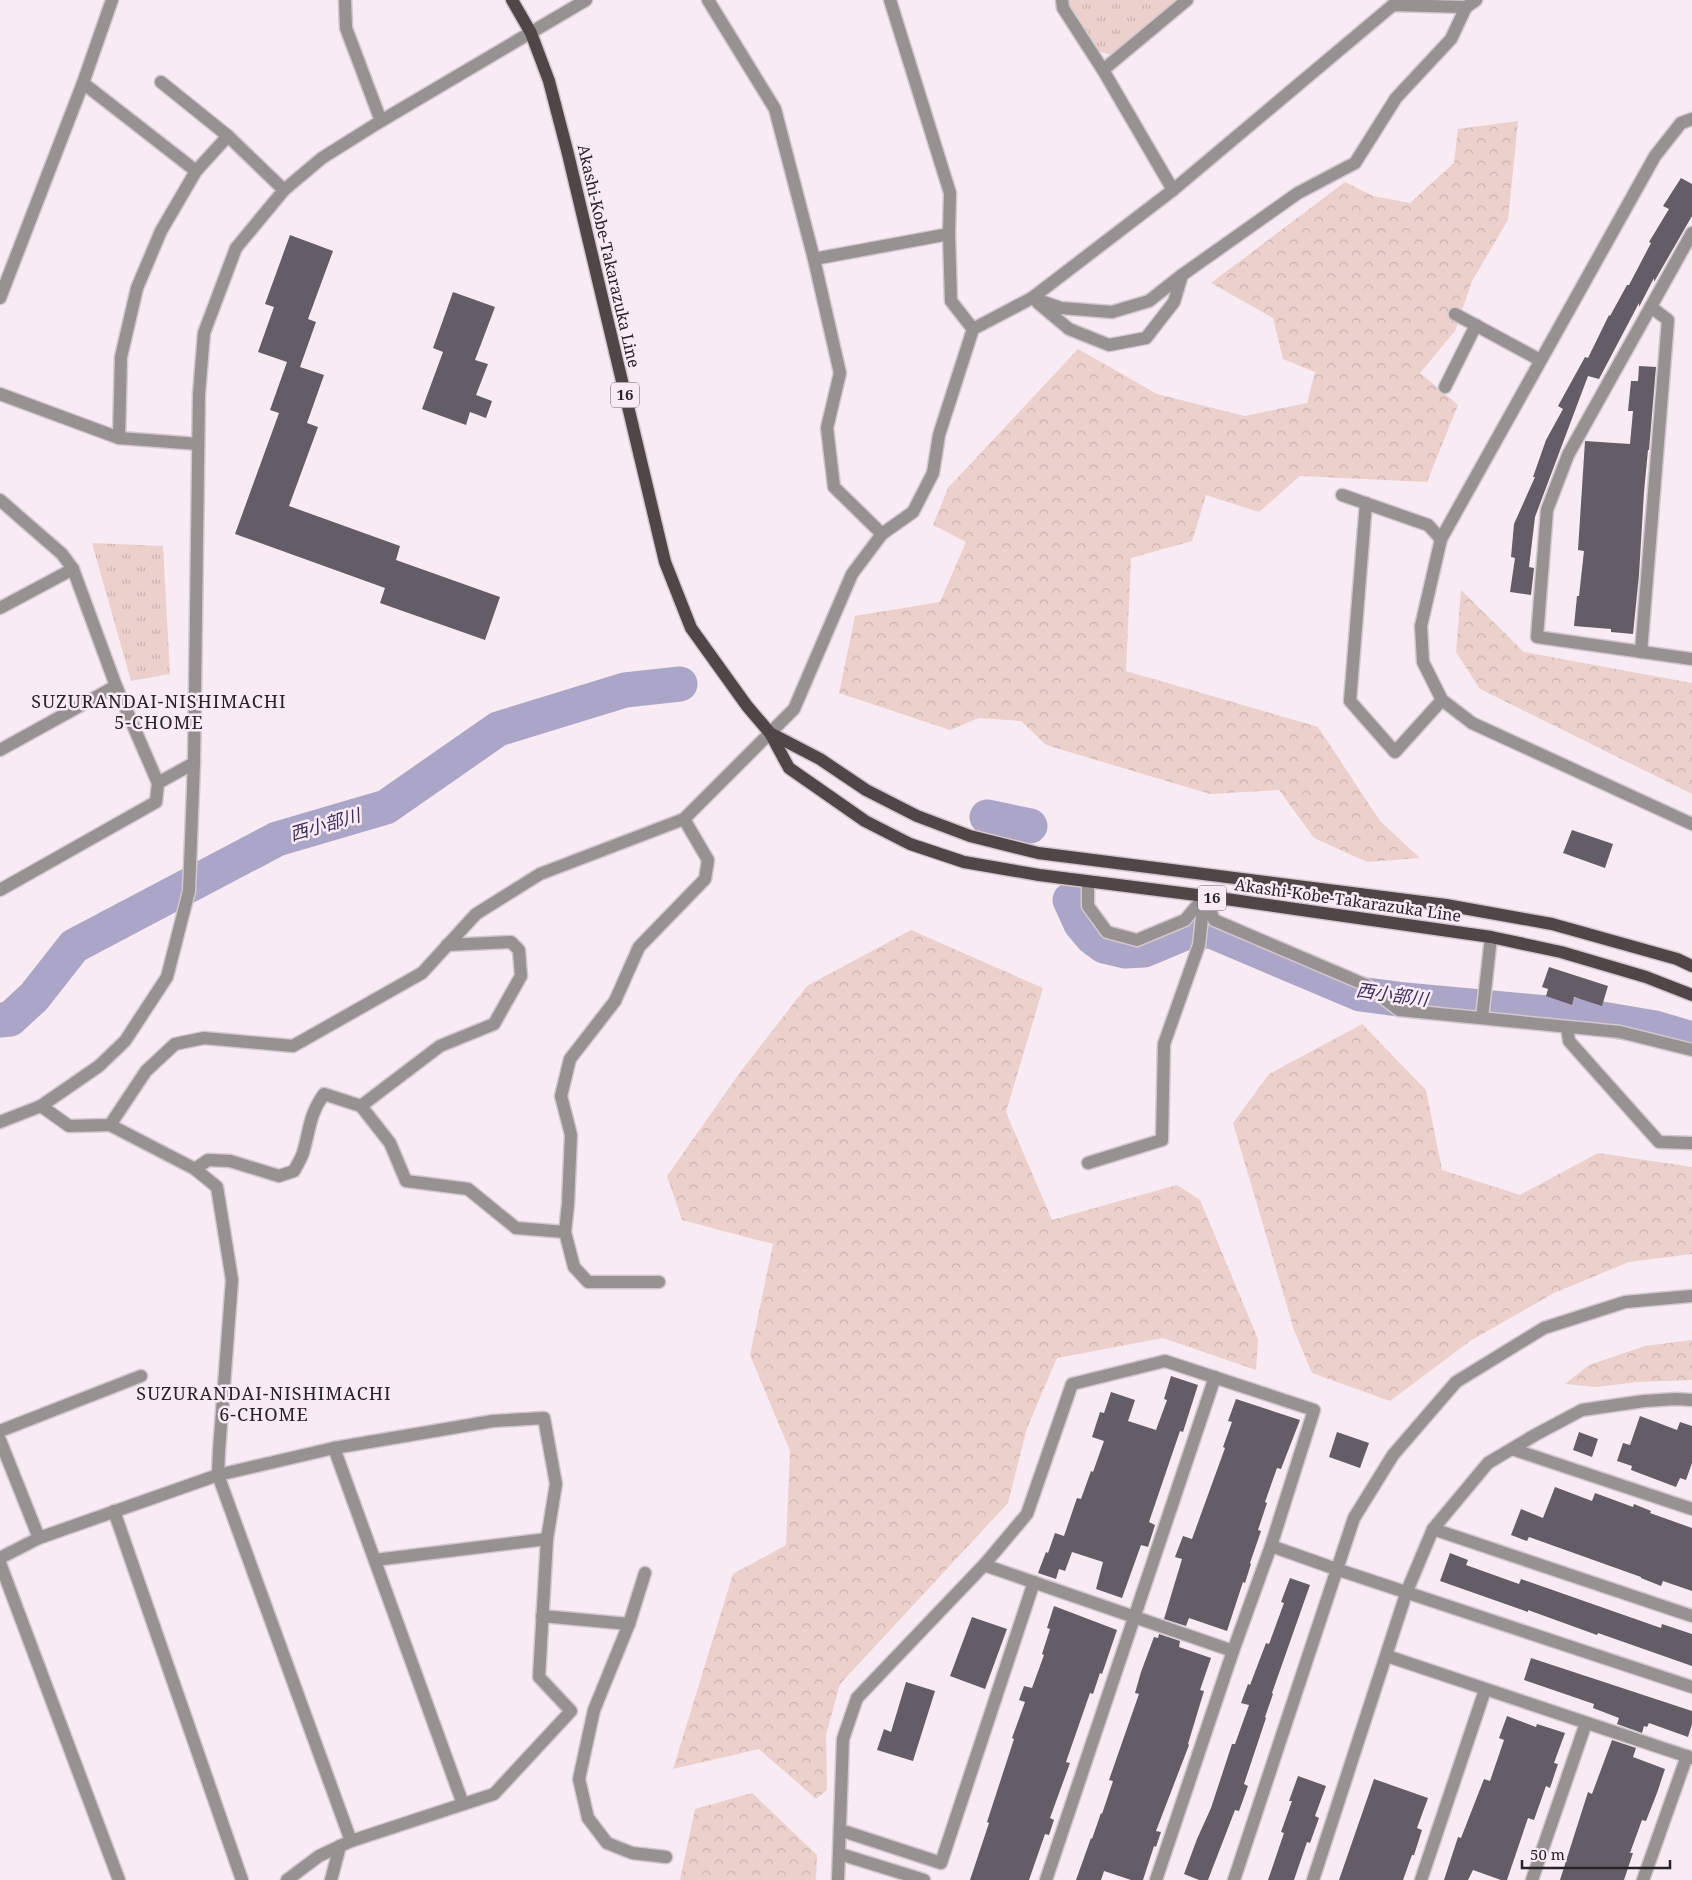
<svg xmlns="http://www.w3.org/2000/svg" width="1692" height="1880" font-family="'Noto Serif','Noto Sans JP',serif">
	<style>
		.grass { fill: url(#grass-tufts) }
		.forest { fill: url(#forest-crowns) }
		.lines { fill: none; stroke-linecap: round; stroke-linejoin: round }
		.river { stroke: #aba5c8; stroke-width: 35 }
		.building { fill: #645d67 }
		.minor-casing { stroke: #d3c7ce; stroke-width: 15 }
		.major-casing { stroke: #d3c7ce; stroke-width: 15 }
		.minor { stroke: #979192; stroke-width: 12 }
		.major { stroke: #504547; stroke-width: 12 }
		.labels { text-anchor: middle; stroke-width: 5; stroke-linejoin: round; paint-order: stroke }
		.shield { fill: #f8ebf3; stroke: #665f64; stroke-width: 1 }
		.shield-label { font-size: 15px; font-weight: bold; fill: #282326 }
		.street-label { font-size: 16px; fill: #282326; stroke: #f8ebf3 }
		.neighbourhood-label { font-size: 18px; letter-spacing: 1px; fill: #282326; stroke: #f8ebf3 }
		.water-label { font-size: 18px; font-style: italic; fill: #382c5a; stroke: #f8ebf3 }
	</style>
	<defs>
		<pattern id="grass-tufts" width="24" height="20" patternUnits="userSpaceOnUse" patternTransform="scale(1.25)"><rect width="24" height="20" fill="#ecd0cc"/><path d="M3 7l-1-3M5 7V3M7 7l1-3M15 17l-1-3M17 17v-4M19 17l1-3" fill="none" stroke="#cab2af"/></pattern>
		<pattern id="forest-crowns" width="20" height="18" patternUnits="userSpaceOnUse" patternTransform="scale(1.25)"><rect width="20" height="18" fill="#ecd0cc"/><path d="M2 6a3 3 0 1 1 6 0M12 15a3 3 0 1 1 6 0" fill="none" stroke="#cab2af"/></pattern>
	</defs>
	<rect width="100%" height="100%" fill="#f8ebf3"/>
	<!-- grass -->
	<g class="grass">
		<path d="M1067,0h113l-69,55 -16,-5 -27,-44z"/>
		<path d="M92,543l71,3 7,128 -39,7z"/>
	</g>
	<!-- forest -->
	<g class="forest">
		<path d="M1518,121l-10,99 -36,61 -17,50 -35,42 38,32 -31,77 -127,-6 -41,36 -53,-17 -14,46 -61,17 -5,113 192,56 62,94 40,37 -53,4 -53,-24 -35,-48 -69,4 -164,-49 -25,-24 -42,-3 -29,12 -111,-37 16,-77 85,-14 26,-60 -33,-17 15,-37 130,-139 79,45 88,22 62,-13 8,-31 -32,-13 -10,-41 -62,-35 134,-101 28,14 37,7 44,-40 4,-34z"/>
		<path d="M1461,590l63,62 168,31v111l-212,-105 -24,-37z"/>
		<path d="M911,930l132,58 -37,124 46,108 125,-35 23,15 58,139 -2,31 -93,-32 -106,20 -30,70 -19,75 -168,181 -14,51 1,55 -11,9 -57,-50 -86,20 60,-195 53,-29 4,-94 -40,-96 23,-111 -91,-24 -15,-44 74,-105 66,-85z"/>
		<path d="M1362,1024l64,66 16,80 78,25 78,-42 94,14v87l-63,8 -75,31 -84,48 -80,60 -78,-28 -18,-43 -61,-207 36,-49z"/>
		<path d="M1692,1340v40l-54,2 -42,5 -31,-3 24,-19 56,-19z"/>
		<path d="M752,1793l65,62 -1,25h-136l15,-71z"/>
	</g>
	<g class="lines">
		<!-- river -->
		<g class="river">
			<path d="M987,817l43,9"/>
			<path d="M1070,900l11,24 11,13 12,9 21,5 19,-1 43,-18 24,-1 149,63 45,6 185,17 65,11 37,11"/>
			<path d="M0,1020l10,-1 24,-22 40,-51 203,-107 109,-32 112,-78 127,-39 55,-6"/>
		</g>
	</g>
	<!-- building -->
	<g class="building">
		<path d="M1681,178l11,6v32l-38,66v-4l-15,29v-4l-40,76 -11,-3 -53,141 -6,50 5,1 -3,27 -21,-3 5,-34 -4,-1 3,-33 21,-47h-2l13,-37 17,-31 -5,-3 27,-49 3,1 21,-43 1,1 17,-31h2l22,-42 -2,-1 20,-33 -6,-3z"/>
		<path d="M290,235l43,16 -25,68 8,3 -16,45 24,8 -17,48 11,4 -29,79 111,40 -4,14 104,37 -15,43 -105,-37 5,-15 -150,-54 44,-121 -9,-3 17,-48 -29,-10 16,-45 -9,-3z"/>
		<path d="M453,292l42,15 -20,53 13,4 -12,31 16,6 -6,17 -16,-6 -4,13 -44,-16 21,-57 -10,-4z"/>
		<path d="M1639,366l17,1 -7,83h-1l-4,42 -5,83 -6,59 -22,-2v-3l-37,-3 3,-30h2l5,-45 -6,-1 7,-109 45,3 3,-33h-5l3,-30h7z"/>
		<path d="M1572,830l41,14 -8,24 -42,-15z"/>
		<path d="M1549,967l59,19 -6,20 -28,-9 -2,8 -26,-9 2,-7 -6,-2z"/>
		<path d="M1171,1376l27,9 -15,47 -3,-1 -31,91 6,3 -7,22 -7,-2 -19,53 -26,-9 7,-27 -31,-10 -7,19 -6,-2 -3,10 -18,-6 8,-21 2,1 7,-20 9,3 13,-38 4,1 10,-28 2,1 11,-31 -12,-4 8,-25 4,1 7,-21 24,8 -7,21 28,9 11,-30 -3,-1z"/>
		<path d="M1236,1399l64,21 -19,49 -4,-1 -12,34 2,1 -9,27 3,1 -11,32 1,1 -6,19 -2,-1 -16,49 -38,-13 -3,8 -22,-7 18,-60 -7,-2 8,-21 9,3 33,-91 -2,-1 9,-25 -4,-1z"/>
		<path d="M1640,1416l37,14 3,-8 12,4v37l-6,17 -6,-2 -4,9 -45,-17 1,-4 -15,-5 6,-18 7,2z"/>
		<path d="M1337,1432l32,11 -9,25 -31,-11z"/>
		<path d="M1579,1432l19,7 -6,18 -19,-7z"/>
		<path d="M1555,1487l37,14 3,-8 38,14 1,-3 17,7 -1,2 42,15v63l-29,-10 -2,5 -20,-8v-1l-112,-40 -2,4 -16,-6 10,-26 22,9z"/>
		<path d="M1450,1553l18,7 -2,5 53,19 2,-5 140,49 1,-4 30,10v32l-94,-33 -1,2 -69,-25v2l-88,-31z"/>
		<path d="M1290,1578l20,7 -38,108 1,1 -8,23 1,1 -22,66 4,2 -9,25 -4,-1 -27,70h-9l-15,-6 13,-35 14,-31 21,-64h3l14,-39 -8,-2 7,-19 2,1 16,-42 3,1 15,-41 -3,-1z"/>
		<path d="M1054,1606l63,24 -15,44 -2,-1 -7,21 -3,-1 -24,69 4,1 -20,55 4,2 -5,15 -4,-1 -16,46h-59l19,-57 -2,-1 27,-83 -2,-1 13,-36 -6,-2 5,-14 8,2 12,-33 -2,-1 8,-25 -3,-1z"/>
		<path d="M972,1617l35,12 -22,60 -35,-13z"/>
		<path d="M1159,1634l21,7 -1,6 32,11 -11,32 4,1 -16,53 1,1 -33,86 5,1 -5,15 -2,-1 -11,34h-12l-27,-9 -3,9h-25l15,-42 1,1 9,-26 1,1 11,-33 -4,-1 30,-86 -4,-1 6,-21 13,-35 4,1z"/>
		<path d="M1531,1658l161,53v13l-4,13 -39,-14 -2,4 -3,-1 -2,7 -25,-9 2,-6 -26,-10 1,-4 -70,-24z"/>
		<path d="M906,1682l29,9 -22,70 -36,-11 7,-21 7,3z"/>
		<path d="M1507,1716l29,11 1,-3 28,9 -11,30 4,1 -8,24 -4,-2 -12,34 -6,-2 -21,62h-6l-28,-10 -5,10h-24l14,-43 3,1 23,-59 6,2 14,-41 -5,-2z"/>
		<path d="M1612,1740l24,8 -3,9 32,12 -8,24 -11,28 -4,-1 -12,33h3l-9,27h-64l28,-88 4,2z"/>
		<path d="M1298,1776l28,10 -11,30 4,2 -9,25 -3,-1 -13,38h-26l16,-47 -3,-1 11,-31h-3z"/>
		<path d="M1374,1779l54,19 -11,30 5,2 -8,25h-2l-9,25h-64z"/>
	</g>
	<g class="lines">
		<!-- minor casing -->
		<g class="minor-casing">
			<g id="minor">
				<path d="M345,0l1,28 35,93"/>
				<path d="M708,0l67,109 39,150 26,114 -13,55 7,59 48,47"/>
				<path d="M890,0l60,193 -1,41 2,67 22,28"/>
				<path d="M1062,0l1,8 40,62 70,120"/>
				<path d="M1103,70l84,-70"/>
				<path d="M161,82l67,54 56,54"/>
				<path d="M83,83l113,88"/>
				<path d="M1692,119l-11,4 -26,33 -214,383 -20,87 2,36 19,38 30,23 220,101"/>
				<path d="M1692,233l-124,222 -21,55 -10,127 155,22"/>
				<path d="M814,259l135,-25"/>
				<path d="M0,298l83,-215 29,-83"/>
				<path d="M1032,298l29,10 51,4 37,-11 33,-26 116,-82 57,-30 41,-65 55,-59 15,-32"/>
				<path d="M1038,303l31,26 40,16 37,-7 28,-36 8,-27"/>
				<path d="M1455,314l85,46"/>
				<path d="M1445,387l31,-62"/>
				<path d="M0,394l119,44 79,6"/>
				<path d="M119,438l2,-81 16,-69 24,-57 35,-60 32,-35"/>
				<path d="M1342,495l86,30 13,14"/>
				<path d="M0,500l62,54 11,15 43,117 42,97 -2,19 -156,88"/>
				<path d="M1366,503l-16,198 45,51 47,-52"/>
				<path d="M0,608l73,-39"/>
				<path d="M1641,652l27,-332 -17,-13"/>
				<path d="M0,750l116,-64"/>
				<path d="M158,783l36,-20"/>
				<path d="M1088,882v24l19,26 30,8 48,-20 20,-24"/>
				<path d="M1205,896l9,24 152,65 33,25 221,22 72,18"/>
				<path d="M1482,1018l9,-81"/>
				<path d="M1567,1027l2,14 90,101 33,1"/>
				<path d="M41,1106l28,20 41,-1 36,-54 29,-27 29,-6 89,8 129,-73 54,-59 64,-40 144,-55 110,-110 58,-135 30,-40 31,-22 20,-39 6,-38 34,-106 59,-31 141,-108 220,-185 73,2 10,-7"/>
				<path d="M361,1106l79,-60 54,-22 27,-48 -2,-26 -8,-8 -64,3"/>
				<path d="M0,1122l41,-16 58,-40 26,-25 42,-64 22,-86 5,-128 5,-369 5,-61 32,-85 48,-58 38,-32 59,-37 205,-121"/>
				<path d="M110,1125l85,44 22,18 15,93 -13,171 -1,24 133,366"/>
				<path d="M1088,1163l74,-23 2,-96 35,-99 5,-46"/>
				<path d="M195,1169l13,-9 22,1 49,15 15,-5c3,-6 7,-12 9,-18 7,-24 6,-38 21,-59l37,12 29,37 16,38 62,8 48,39 49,4 9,35 14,15h71"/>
				<path d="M565,1232l3,-28 3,-69 -10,-39 9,-37 45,-58 24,-54 66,-68 3,-19 -24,-41"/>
				<path d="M0,1431l141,-55"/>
				<path d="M0,1440l39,98"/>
				<path d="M334,1448l129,356"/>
				<path d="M1512,1449l180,60"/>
				<path d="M114,1511l128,369"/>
				<path d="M1433,1529l259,87"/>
				<path d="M1271,1546l65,23 356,118"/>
				<path d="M0,1558l39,-20 179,-63 116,-27 159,-27 51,-3 12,66 -9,55 -8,138 32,34 -77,83 -143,47 -32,15 -32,24"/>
				<path d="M375,1560l172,-21"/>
				<path d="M0,1563l119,317"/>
				<path d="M984,1565l249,86"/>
				<path d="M645,1573l-16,51 -35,86 -15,69 9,39 19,25 25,10 34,4"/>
				<path d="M542,1616l87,8"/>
				<path d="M1387,1656l305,102"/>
				<path d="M840,1830l101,33 93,-281"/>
				<path d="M840,1854l84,26"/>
				<path d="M331,1880l9,-34"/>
				<path d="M838,1880l5,-141 14,-41 127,-133 43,-51 45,-130 93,-23 149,49 -43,136 -38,105 -77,229"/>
				<path d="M1046,1880l169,-503"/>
				<path d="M1234,1880l120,-362 39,-63 63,-73 88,-54 81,-26 67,-6"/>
				<path d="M1313,1880l94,-289 26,-62 55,-66 47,-28 47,-25 62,-9 32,-2 16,1"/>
				<path d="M1421,1880l64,-190"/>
				<path d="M1532,1880l54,-157"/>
				<path d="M1643,1880l44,-124"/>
			</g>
		</g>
		<!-- major casing -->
		<g class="major-casing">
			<g id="major">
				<path d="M512,0l19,33 18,48 19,73 97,408 26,66 56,78 23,27 19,35 76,53 45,23 54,18 75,13 166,21 286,41 70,15 85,25 46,18"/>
				<path d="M770,733l50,26 46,31 51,26 53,20 68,17 408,52 106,19 125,35 15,7"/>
			</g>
		</g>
		<!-- minor -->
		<use href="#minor" class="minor"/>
		<!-- major -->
		<use href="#major" class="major"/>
	</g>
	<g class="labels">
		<!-- shield labels -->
		<g class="shield">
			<rect x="611" y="382.5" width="28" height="25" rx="4"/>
			<rect x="1198" y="885.5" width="28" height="25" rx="4"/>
		</g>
		<g class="shield-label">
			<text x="625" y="400">16</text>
			<text x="1212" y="903">16</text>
		</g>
		<!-- street labels -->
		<g class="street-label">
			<text transform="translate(609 256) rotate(77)" y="6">Akashi-Kobe-Takarazuka Line</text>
			<text transform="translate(1348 900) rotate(8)" y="6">Akashi-Kobe-Takarazuka Line</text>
		</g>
		<!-- neighbourhood labels -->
		<g class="neighbourhood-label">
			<text x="159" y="708">SUZURANDAI-NISHIMACHI<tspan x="159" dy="21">5-CHOME</tspan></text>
			<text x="264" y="1400">SUZURANDAI-NISHIMACHI<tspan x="264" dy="21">6-CHOME</tspan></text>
		</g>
		<!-- water labels -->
		<g class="water-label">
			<text transform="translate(325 825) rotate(-16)" y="6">西小部川</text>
			<text transform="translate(1392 995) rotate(8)" y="6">西小部川</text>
		</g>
	</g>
	<!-- scale -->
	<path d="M1522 1860v8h148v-8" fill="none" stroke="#282326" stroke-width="2.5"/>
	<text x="1530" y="1860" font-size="15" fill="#282326" stroke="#f8ebf3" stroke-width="4" paint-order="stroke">50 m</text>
</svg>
